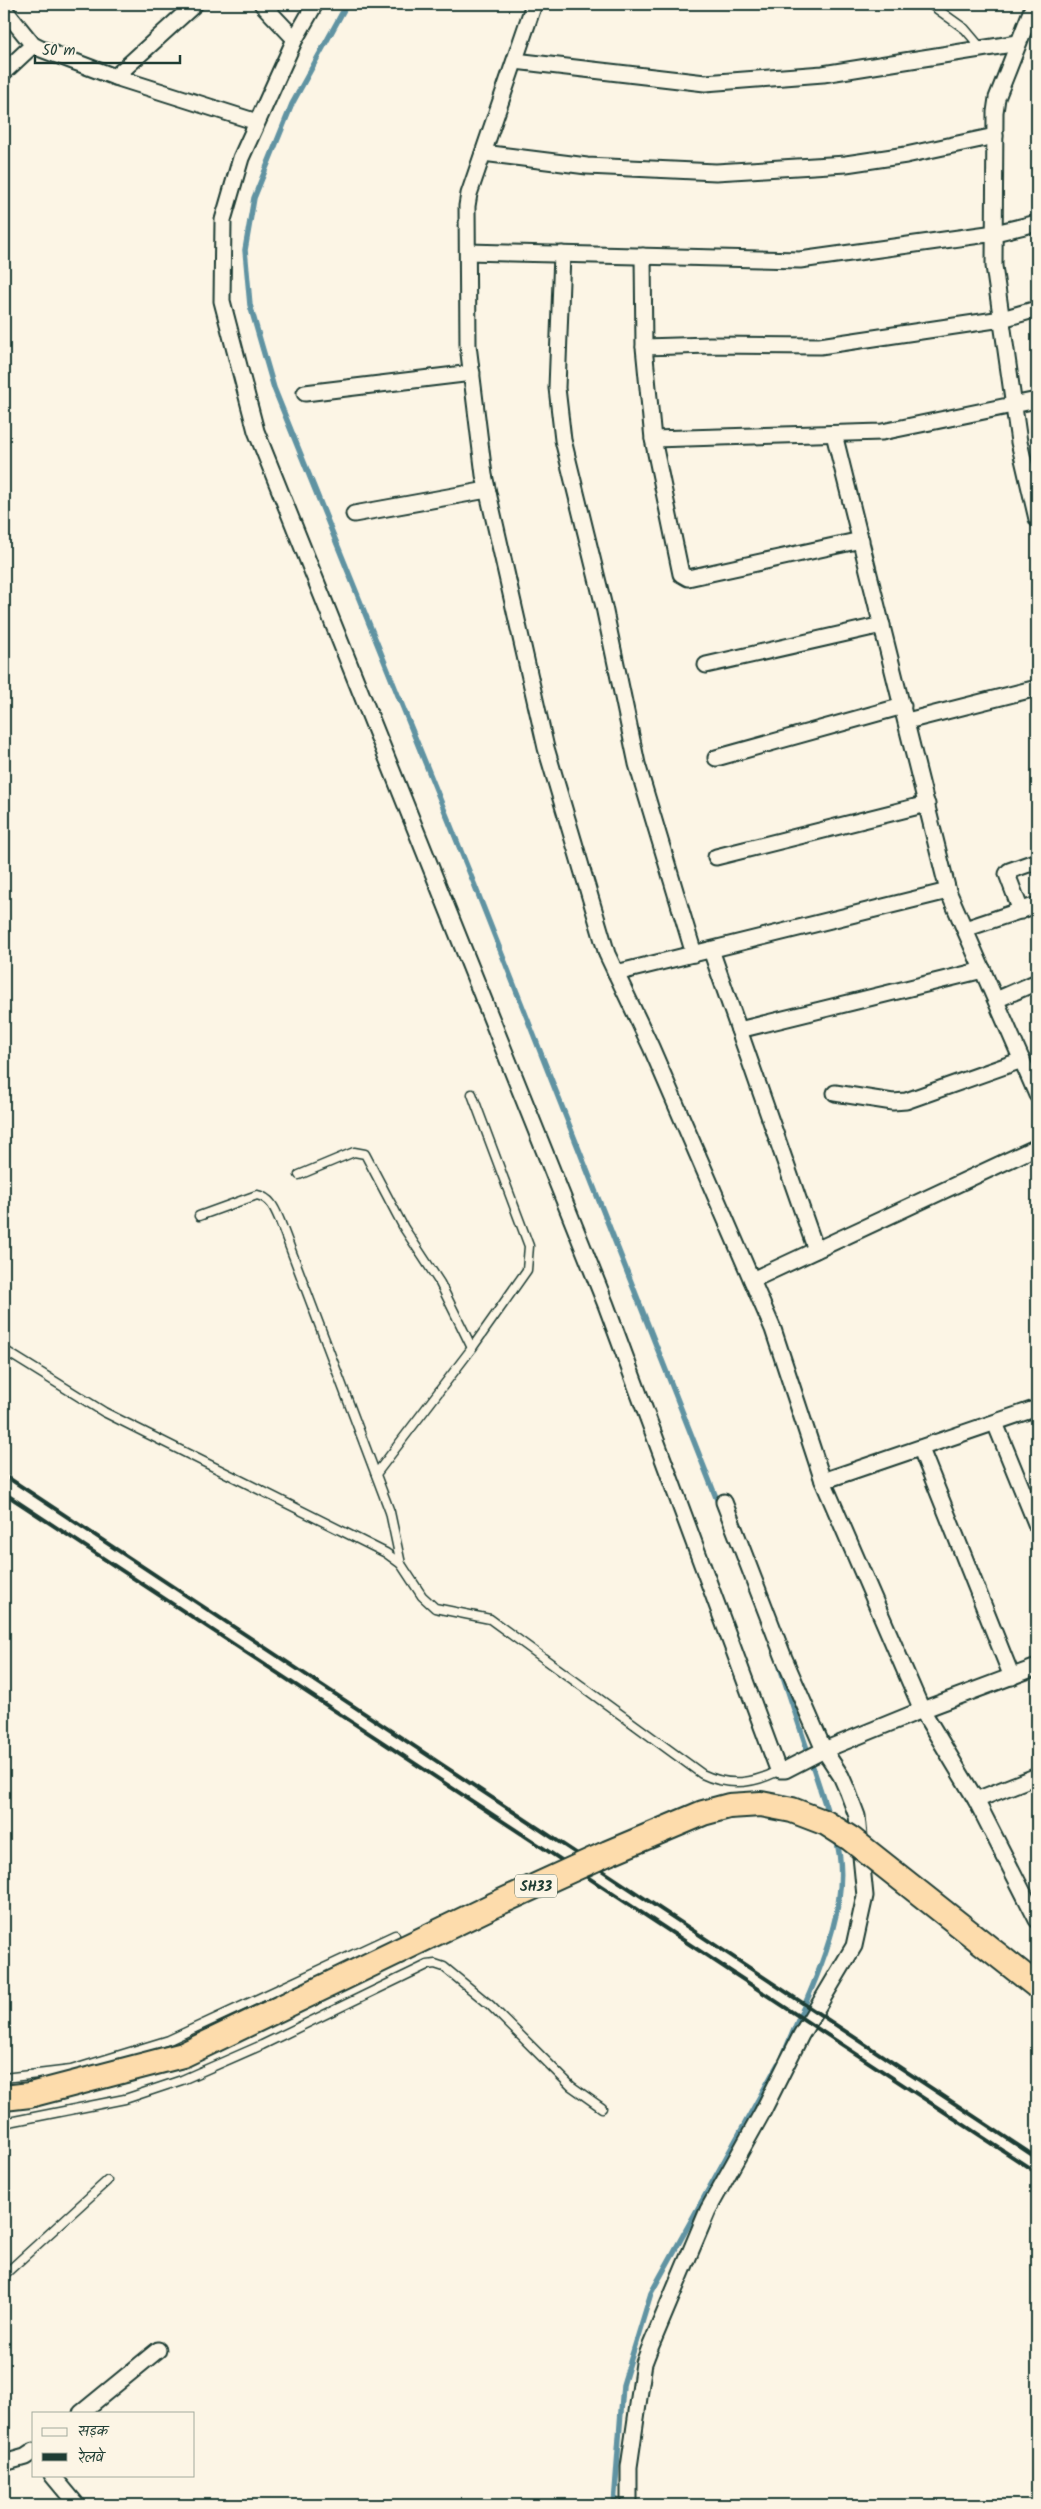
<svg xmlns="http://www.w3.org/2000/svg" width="1041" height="2509" font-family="Kalam,'Playpen Sans Deva',sans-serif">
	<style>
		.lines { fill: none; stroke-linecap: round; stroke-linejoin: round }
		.stream { stroke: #6093a2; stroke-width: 5.5 }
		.lane-casing { stroke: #1f3d34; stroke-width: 11 }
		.street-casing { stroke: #1f3d34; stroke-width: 19 }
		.lane { stroke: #fcf5e5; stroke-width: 8 }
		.street { stroke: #fcf5e5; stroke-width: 15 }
		.rail { stroke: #1f3d34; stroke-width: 4 }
		.primary-bridge-casing { stroke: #1f3d34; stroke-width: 28; stroke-linecap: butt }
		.primary-bridge { stroke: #fddcac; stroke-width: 24 }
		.labels { text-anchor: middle; stroke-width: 4; stroke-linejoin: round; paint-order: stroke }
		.shield { fill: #fcf5e5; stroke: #617469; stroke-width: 1 }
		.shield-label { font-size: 14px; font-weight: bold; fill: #1f3d34 }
	</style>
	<rect width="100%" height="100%" fill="#fcf5e5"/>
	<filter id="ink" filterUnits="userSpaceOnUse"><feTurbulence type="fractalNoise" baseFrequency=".02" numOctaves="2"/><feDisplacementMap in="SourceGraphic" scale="10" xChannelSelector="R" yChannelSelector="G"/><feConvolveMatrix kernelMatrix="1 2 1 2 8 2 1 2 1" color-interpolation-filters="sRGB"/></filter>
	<g filter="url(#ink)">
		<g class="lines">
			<!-- stream -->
			<g class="stream">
				<path d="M347,4l-55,100 -38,94 -9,52 5,55 24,83 199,493 246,624"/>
				<path d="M779,1664l51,155"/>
				<path d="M783,2056c25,-63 73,-149 53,-217"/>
				<path d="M614,2505l9,-120 28,-92 127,-229"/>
			</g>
			<!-- lane casing -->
			<g class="lane-casing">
				<g id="lane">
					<path d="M930,4l35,25 17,20"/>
					<path d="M299,1175l55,-23 11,2 39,74 36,55 32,65"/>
					<path d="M199,1216l58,-21c14,3 18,14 23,26l110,291 11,52"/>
					<path d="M4,1350l100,62 282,141 15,11 21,32 13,12 55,11 212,155c27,13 52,10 78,-4"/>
					<path d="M376,1474l96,-126 55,-78 2,-24 -57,-152"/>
					<path d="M4,2078l67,-8 98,-30 226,-105"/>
					<path d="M4,2123l121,-24 57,-19 80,-35 165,-80 8,-1 9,3 46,38 81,81 31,22"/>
					<path d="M4,2275l103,-94"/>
				</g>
			</g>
			<!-- street casing -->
			<g class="street-casing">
				<g id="street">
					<path d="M262,4l33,35"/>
					<path d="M315,4l-20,35 -54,119 -18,62 -1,81 34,130 350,874 171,462 3,3h5l39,-20 98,-40 115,-43"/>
					<path d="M534,4l-65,190 -2,12 1,139 16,130 62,273 61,206 44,93 122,282 50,152 99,229 54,90 61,120"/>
					<path d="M1034,4l-37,94 -2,14 -1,154 25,176 18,77"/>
					<path d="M4,9l29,36 8,4 74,28 142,45"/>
					<path d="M515,61l190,22 118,-9 195,-31"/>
					<path d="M4,72l29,-27"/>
					<path d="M115,77l80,-73"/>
					<path d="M483,153l104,13 129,6 130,-8 60,-9 89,-19"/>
					<path d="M468,252l332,8 195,-27 42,-10"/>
					<path d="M562,254l-5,134 6,52 41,167 33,157 57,190"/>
					<path d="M643,256l1,91 9,92 28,135 7,4 173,-38"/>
					<path d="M644,347l66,-2 110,1 182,-27 35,-10"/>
					<path d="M305,393l167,-20"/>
					<path d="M834,434l114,457 89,204"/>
					<path d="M653,439l229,-7 155,-32"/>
					<path d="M354,514l133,-24"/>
					<path d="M706,665l176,-40"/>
					<path d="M907,721l130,-33"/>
					<path d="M716,758l187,-52"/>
					<path d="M716,857l211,-53"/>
					<path d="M1021,911l-14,-37 2,-3 28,-10"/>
					<path d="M965,929l72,-24"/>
					<path d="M711,950l105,300"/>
					<path d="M616,973l332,-82"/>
					<path d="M996,1000l41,-18"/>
					<path d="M739,1030l244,-60"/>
					<path d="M835,1093l58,9 13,-1 116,-41"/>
					<path d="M752,1280l285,-133"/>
					<path d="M995,1423l42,103"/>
					<path d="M921,1449l91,228"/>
					<path d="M823,1481l214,-73"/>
					<path d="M976,1800l61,-24"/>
					<path d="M81,2413l77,-63"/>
					<path d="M4,2463l21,-6 9,-6"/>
					<path d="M52,2475l25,30"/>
					<path d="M629,2505v-38l15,-104 5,-13 59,-140 54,-97 39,-78 53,-89 11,-50 -8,-80 -9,-24 -7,-16 -17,-26 -40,-92 -60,-156"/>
				</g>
			</g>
			<!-- lane -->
			<use href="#lane" class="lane"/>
			<!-- street -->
			<use href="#street" class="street"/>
			<!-- rail -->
			<g class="rail">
				<path d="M4,1475l1033,683"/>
				<path d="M4,1493l1033,680"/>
			</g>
			<!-- primary-bridge casing -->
			<g class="primary-bridge-casing">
				<path id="primary-bridge" d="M4,2098l26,-3 153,-40 311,-150 114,-52 95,-40 26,-7 32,-2 31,6 34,13 25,16 186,147"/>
			</g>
			<!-- primary-bridge -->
			<use href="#primary-bridge" class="primary-bridge"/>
		</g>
	</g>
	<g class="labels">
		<!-- shield labels -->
		<rect class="shield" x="515" y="1874.5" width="42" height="23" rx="4"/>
		<g class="shield-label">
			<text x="536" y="1891">SH33</text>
		</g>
	</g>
	<!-- margin -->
	<rect width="1041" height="2509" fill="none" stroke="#fcf5e5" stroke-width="20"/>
	<rect x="10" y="10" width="1021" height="2489" fill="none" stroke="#1f3d34" stroke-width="2" filter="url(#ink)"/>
	<!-- legend -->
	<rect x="32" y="2412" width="162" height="65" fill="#fcf5e5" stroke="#a4ab9e"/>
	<rect x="42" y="2428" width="25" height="8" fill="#fcf5e5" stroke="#a4ab9e"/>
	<text x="78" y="2436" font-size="15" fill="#1f3d34">सड़क</text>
	<rect x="42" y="2453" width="25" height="8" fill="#1f3d34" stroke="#a4ab9e"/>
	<text x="78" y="2462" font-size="15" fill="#1f3d34">रेलवे</text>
	<!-- scale -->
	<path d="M35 55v8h145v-8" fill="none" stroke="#1f3d34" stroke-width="2.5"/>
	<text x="42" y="55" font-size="15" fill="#1f3d34" stroke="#fcf5e5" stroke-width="4" paint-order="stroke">50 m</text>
</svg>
